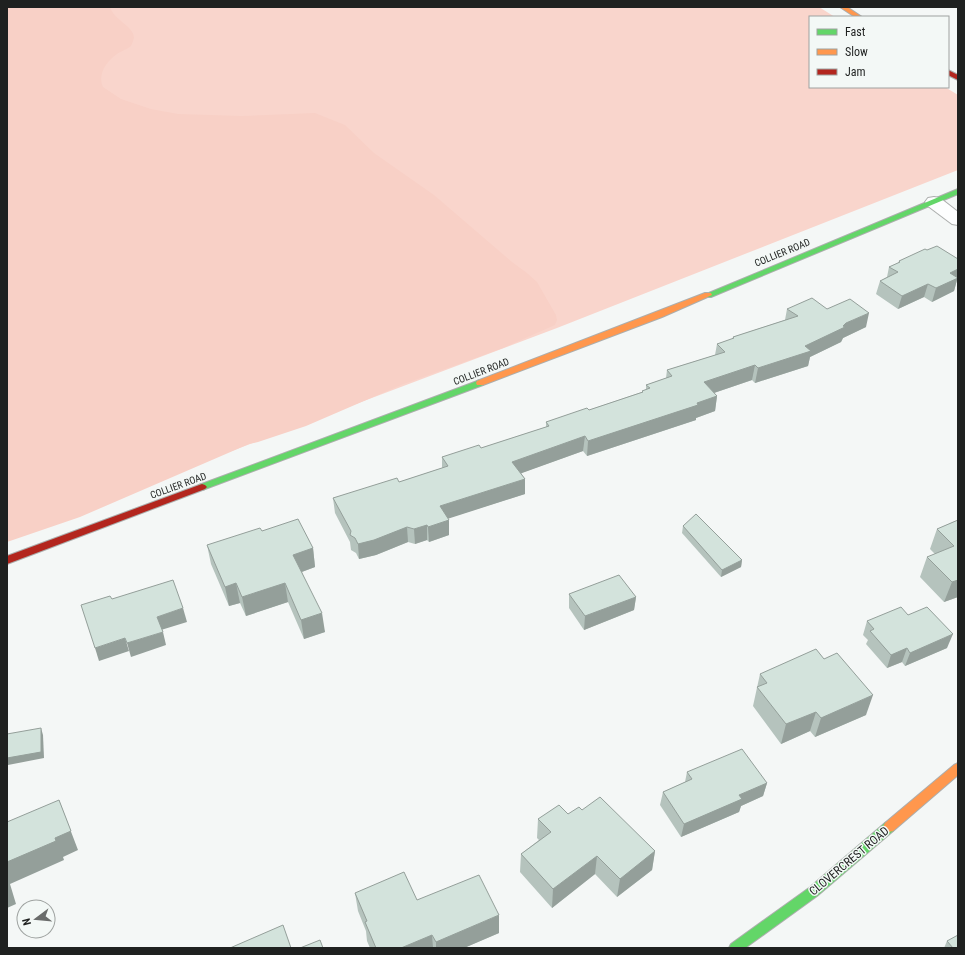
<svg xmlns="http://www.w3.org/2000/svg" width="965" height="955" font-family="'Roboto Condensed',sans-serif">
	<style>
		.green { fill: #f9d5cc }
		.forest { fill: #f8d0c6 }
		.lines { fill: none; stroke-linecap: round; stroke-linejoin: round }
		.street-casing { stroke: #acaead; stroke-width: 2 }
		.fast-casing { stroke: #acaead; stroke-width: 2 }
		.slow-casing { stroke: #acaead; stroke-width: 2 }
		.jam-casing { stroke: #acaead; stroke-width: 2 }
		.street { fill: #fdfefe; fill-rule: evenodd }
		.fast { fill: #63d668; fill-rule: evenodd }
		.slow { fill: #ff974d; fill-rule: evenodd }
		.jam { fill: #b3261e; fill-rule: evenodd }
		.wall { fill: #b5c3bd }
		.shaded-wall { fill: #949f9a }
		.building { fill: #d3e3dc; stroke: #949f9a }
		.labels { text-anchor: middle; stroke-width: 3; stroke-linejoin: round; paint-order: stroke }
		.street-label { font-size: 10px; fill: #1f2120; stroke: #f3f8f6 }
		.near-street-label { font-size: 12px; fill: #1f2120; stroke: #f3f8f6 }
	</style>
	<rect width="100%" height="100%" fill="#f4f7f6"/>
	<!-- green -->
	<path class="green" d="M110,7h709l16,10h-25v70h135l13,8v75l-401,158 -360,136 -190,-434z"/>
	<!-- forest -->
	<path class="forest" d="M7,7h103c4,13 23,19 24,30 0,2 -2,7 -3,9 -3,3 -10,5 -14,8 -10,7 -20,20 -14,33l18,12 30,10 27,5 64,2 73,-3 30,12 29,28 60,42 78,67 15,11 10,9 19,33 1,5 -2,5 -52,23 -102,37 -95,41 -48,16 -9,2 -169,73 -73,25z"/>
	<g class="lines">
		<!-- street casing -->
		<g class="street-casing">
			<path id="street" d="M934,197l6,1 18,14v13l-6,-1 -24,-18 -3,-4 3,-4z"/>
		</g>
		<!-- fast casing -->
		<g class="fast-casing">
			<g id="fast">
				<path d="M958,189v5l-247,103h-6l-1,-2z"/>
				<path d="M480,380l3,1 1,2 -1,2 -278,104 -3,1 -5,-3 2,-2z"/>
				<path d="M889,822l4,1 2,4 -2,4 -76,65 -72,52h-16l2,-4 78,-56 76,-65z"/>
			</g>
		</g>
		<!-- slow casing -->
		<g class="slow-casing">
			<g id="slow">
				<path d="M840,7h7l15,10h-7z"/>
				<path d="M705,293h6l1,2 -50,22 -179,68h-6l-1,-2 1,-2z"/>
				<path d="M958,763v12l-65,56 -4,1 -4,-1 -2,-4 2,-4 69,-58z"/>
			</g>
		</g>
		<!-- jam casing -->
		<g class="jam-casing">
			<g id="jam">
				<path d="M948,70l10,5v5l-10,-5z"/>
				<path d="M202,484l3,1 2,2 -2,2 -198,75v-8z"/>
			</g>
		</g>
		<!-- street -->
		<use href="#street" class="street"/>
		<!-- fast -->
		<use href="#fast" class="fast"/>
		<!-- slow -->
		<use href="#slow" class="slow"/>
		<!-- jam -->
		<use href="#jam" class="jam"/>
	</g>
	<!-- wall -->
	<g class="wall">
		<path d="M927,250l31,9v21h-1l-3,11 -22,11 -8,-5 -26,12 -22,-15 4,-13 7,-4 2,-10 9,-4 1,-2z"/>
		<path d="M787,309h40l39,18 -23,11 -2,4 -31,15 -2,9 -53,17 -3,-3 -38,13 3,3 -2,15 -19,7v2l-109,36 -4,-5 -62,22 4,6v15l-77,24 1,17 -20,7 -2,-2 -12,4 -7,-2 -32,13 -17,4 -3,-6 -5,-3 -1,-8 -15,-29 -2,-15 66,-16 43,-14v-11l39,-9 65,-21v-5l43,-12 53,-18v-1l4,-1v-5l20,-7 1,-8 48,-15 2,-11 15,-5 1,-2 52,-17z"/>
		<path d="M958,520v77l-14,5 -24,-25 7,-20 8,-3 -5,-5 7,-20z"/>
		<path d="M683,526l59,34 -1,7 -20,10 -39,-44z"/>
		<path d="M262,531l51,17 2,19 -13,5 23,60 -21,7 -16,-37 -42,14 -6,-13 -11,3 -18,-42 -4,-19z"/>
		<path d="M569,594l67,3 -2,13 -50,20 -15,-22z"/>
		<path d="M908,615l39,33 -42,18 -3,-4 -15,6 -21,-24 2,-4 -5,-5 4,-14z"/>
		<path d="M760,674l106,41 -51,22 -5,-6 -29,13 -28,-38z"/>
		<path d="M687,772l80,11 -4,13 -22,10 -2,6 -58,25 -21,-32 3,-13 22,-10z"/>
		<path d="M582,810l73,41 -3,19 -35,27 -22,-23 -43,34 -32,-36 1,-18 18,-14 -2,-2 1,-19 30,-5z"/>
		<path d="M355,893l62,7 82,33 -35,15h-94l-3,-7 -1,-10 -8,-20z"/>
		<path d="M947,941l11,7h-14z"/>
	</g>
	<!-- shaded-wall -->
	<g class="shaded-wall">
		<path d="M958,269v11h-1l-3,11 -22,11 4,-14 14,-15z"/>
		<path d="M928,284l-4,13 -26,12 4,-13z"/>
		<path d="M869,313l-3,14 -23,11 -2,4 -31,15 -2,9 -53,17 3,-15 47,-22 38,-20 3,-3z"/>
		<path d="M755,365l-3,15 -50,17 2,-15z"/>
		<path d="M717,396l-2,15 -19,7v2l-109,36 1,-15z"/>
		<path d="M585,436l-2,15 -72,26 1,-15z"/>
		<path d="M525,479v15l-84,27 -1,-15z"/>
		<path d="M449,520v15l-20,7 -1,-15z"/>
		<path d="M427,525v15l-12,4 -1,-15z"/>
		<path d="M407,527l1,15 -32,13 -17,4 -1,-15z"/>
		<path d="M313,548l2,19 -19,7 -3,-19z"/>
		<path d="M742,560l-1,7 -20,10 1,-7z"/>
		<path d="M958,580v17l-14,5 8,-20z"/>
		<path d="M236,583l4,20 -11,3 -4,-19z"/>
		<path d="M285,583l3,19 -42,14 -4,-19z"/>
		<path d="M636,597l-2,13 -50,20 1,-14z"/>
		<path d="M183,608l4,14 -26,8 -4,-13z"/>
		<path d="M322,613l3,19 -21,7 -3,-19z"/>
		<path d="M163,632l3,13 -35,12 -4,-14z"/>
		<path d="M953,634l-6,14 -42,18 5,-13z"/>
		<path d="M125,638l4,13 -30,10 -4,-13z"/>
		<path d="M907,648l-5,14 -15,6 4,-13z"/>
		<path d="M873,695l-7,20 -51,22 6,-19z"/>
		<path d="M816,712l-6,19 -29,13 5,-20z"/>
		<path d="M41,728l2,7 1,23 -36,7 -1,-3v-4z"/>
		<path d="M767,783l-4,13 -22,10 -2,6 -58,25 3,-13 55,-29z"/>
		<path d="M59,800l19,50 -15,7 1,3 -54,24 6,20 -9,4v-46z"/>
		<path d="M655,851l-3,19 -35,27 3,-18z"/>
		<path d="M597,856l-2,18 -43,34 1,-19z"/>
		<path d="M499,915v18l-35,15h-28v-6z"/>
		<path d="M432,935l1,13h-32z"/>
	</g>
	<!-- building -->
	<g class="building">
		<path d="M937,246l21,13v10l-8,4 8,5 -22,10 -8,-4 -26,12 -22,-15 18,-9 -9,-5 11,-5 -1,-1 26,-12 2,1z"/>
		<path d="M812,298l15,11 23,-10 19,14 -23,10 -3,3 2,1 -40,19 6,5 -53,17 -3,-3 -51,17 13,14 -20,7 1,2 -110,36 -3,-5 -73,26 13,17 -85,27 9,14 -21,7 -1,-2 -13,4 -7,-2 -33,13 -16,4 -3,-6 -5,-3 1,-4 -18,-33 64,-20 2,4 49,-16 -6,-9 37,-12 2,3 68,-22 -3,-4 41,-14 2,2 54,-18 -1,-1 8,-3 -4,-3 26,-9 -5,-6 58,-18 -8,-8 17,-6 -1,-1 65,-21 -11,-7z"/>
		<path d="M696,514l46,46 -20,10 -39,-44z"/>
		<path d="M298,519l15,29 -20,7 29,58 -21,7 -16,-37 -43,14 -6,-14 -11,4 -18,-42 53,-17 2,3z"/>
		<path d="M958,520v60l-6,2 -25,-25 27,-11 -17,-17z"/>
		<path d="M619,575l17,22 -51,19 -16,-22z"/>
		<path d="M173,580l10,28 -26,9 6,15 -36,11 -2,-5 -30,10 -14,-43 29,-9 2,3z"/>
		<path d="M901,607l7,8 19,-8 26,27 -43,19 -3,-5 -16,7 -21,-24 4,-2 -7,-8z"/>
		<path d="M816,649l8,10 13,-6 36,42 -52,23 -5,-6 -30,12 -29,-37 10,-4 -7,-9z"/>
		<path d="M41,728v24l-34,6v-24z"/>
		<path d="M742,749l25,34 -28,12 3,4 -58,25 -21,-32 29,-13 -5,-7z"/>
		<path d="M600,797l55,54 -35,28 -23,-23 -44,33 -32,-35 30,-22 -13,-13 21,-14 9,9 11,-7 3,3z"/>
		<path d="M59,800l12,31 -16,7 1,3 -49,21v-40z"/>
		<path d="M404,872l13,28 62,-25 20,40 -63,27 -4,-7 -31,13h-25l-11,-26 2,-1 -12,-28z"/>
		<path d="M283,925l8,23h-61z"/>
		<path d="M958,935v13h-5l-6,-7z"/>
		<path d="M320,940l3,8h-23z"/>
	</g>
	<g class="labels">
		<!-- street labels -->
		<g class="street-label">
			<text transform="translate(782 252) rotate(-22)" y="4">COLLIER ROAD</text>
			<text transform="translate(481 371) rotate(-21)" y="4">COLLIER ROAD</text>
			<text transform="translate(178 485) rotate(-20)" y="4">COLLIER ROAD</text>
		</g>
		<!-- near-street labels -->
		<g class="near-street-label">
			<text transform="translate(849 861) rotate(-40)" y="4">CLOVERCREST ROAD</text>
		</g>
	</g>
	<!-- border -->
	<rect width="965" height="955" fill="none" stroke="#1f2120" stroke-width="16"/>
	<!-- legend -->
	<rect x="809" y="16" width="140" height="72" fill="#f3f8f6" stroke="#9ea2a0"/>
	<rect x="817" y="29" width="20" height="6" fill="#63d668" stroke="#9ea2a0"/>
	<text x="845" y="36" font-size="12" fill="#1f2120">Fast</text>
	<rect x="817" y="49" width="20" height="6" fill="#ff974d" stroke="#9ea2a0"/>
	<text x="845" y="56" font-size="12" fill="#1f2120">Slow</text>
	<rect x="817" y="69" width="20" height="6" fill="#b3261e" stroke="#9ea2a0"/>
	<text x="845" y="76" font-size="12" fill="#1f2120">Jam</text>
	<!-- north arrow -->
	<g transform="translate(36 919) rotate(254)"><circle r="19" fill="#f3f8f6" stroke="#9ea2a0"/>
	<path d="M0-3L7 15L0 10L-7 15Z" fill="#6a6c6b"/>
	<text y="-6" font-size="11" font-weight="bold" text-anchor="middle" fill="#1f2120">N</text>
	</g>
</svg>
